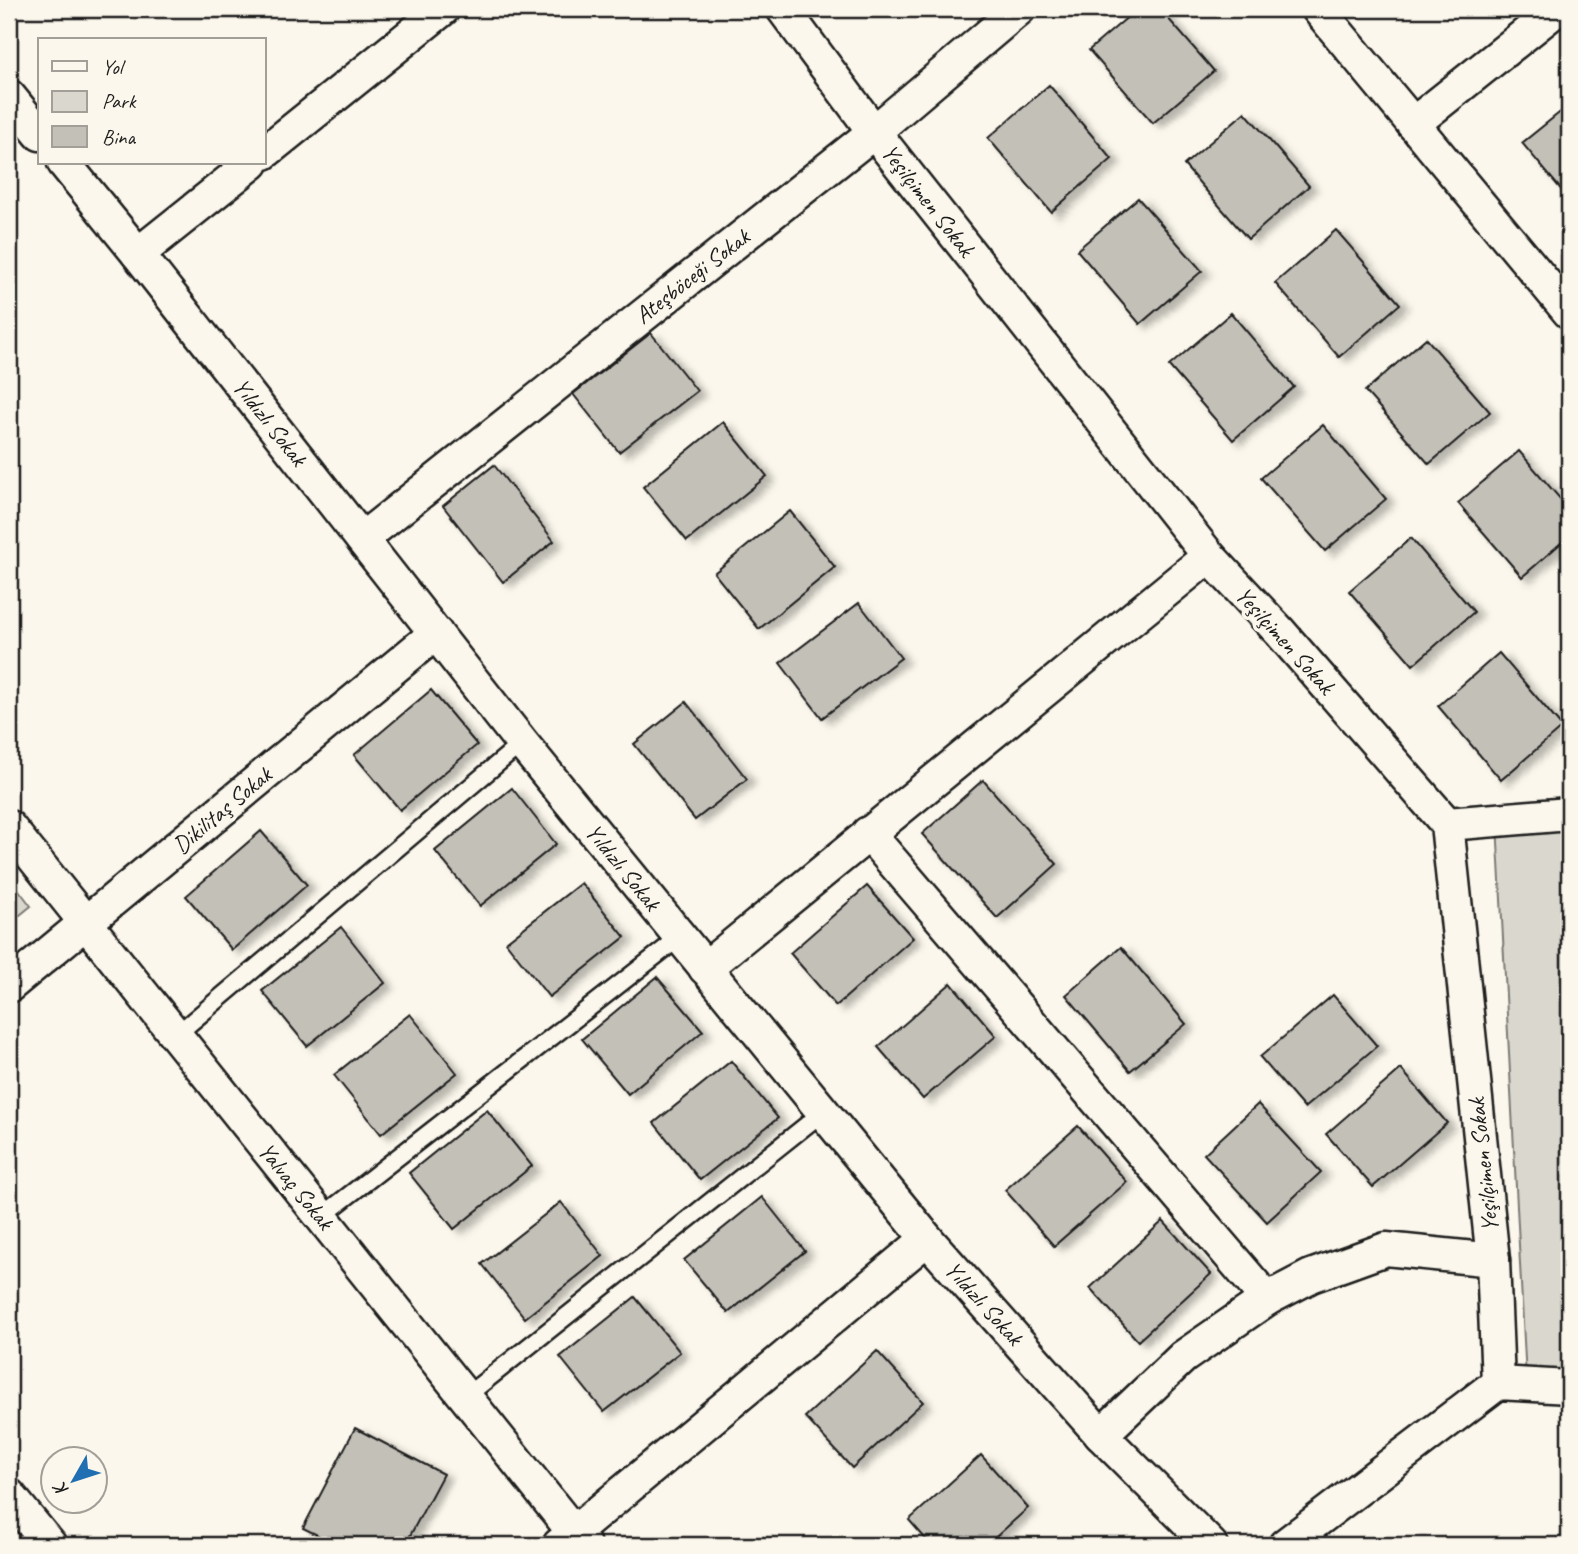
<svg xmlns="http://www.w3.org/2000/svg" width="1578" height="1554" font-family="Caveat,sans-serif">
	<style>
		.green { fill: #dad7ce; stroke: #7b7a75; stroke-width: 2 }
		.building { fill: #c3c0b8; stroke: #1c1c1c; stroke-width: 2; filter: url(#shadow) }
		.lines { fill: none; stroke-linecap: round; stroke-linejoin: round }
		.service-casing { stroke: #1c1c1c; stroke-width: 21 }
		.minor-casing { stroke: #1c1c1c; stroke-width: 37 }
		.service { stroke: #fbf7ec; stroke-width: 16 }
		.minor { stroke: #fbf7ec; stroke-width: 32 }
		.labels { text-anchor: middle; stroke-width: 7; stroke-linejoin: round; paint-order: stroke }
		.street-label { font-size: 24px; fill: #1c1c1c; stroke: #fbf7ec }
	</style>
	<defs>
		<filter id="shadow"><feDropShadow dx="8" dy="4.5" stdDeviation="3.5" flood-color="#0004"/></filter>
	</defs>
	<rect width="100%" height="100%" fill="#fbf7ec"/>
	<filter id="ink" filterUnits="userSpaceOnUse"><feTurbulence type="fractalNoise" baseFrequency=".0143" numOctaves="2"/><feDisplacementMap in="SourceGraphic" scale="14" xChannelSelector="R" yChannelSelector="G"/><feConvolveMatrix kernelMatrix="1 2 1 2 8 2 1 2 1" color-interpolation-filters="sRGB"/></filter>
	<g filter="url(#ink)">
		<!-- green -->
		<g class="green">
			<path d="M1569,821v559l-43,-1 -29,-556z"/>
			<path d="M9,877l22,29 -22,18z"/>
		</g>
		<!-- building -->
		<g class="building">
			<path d="M1137,9h23l54,62 -61,52 -64,-73z"/>
			<path d="M1049,85l63,74 -61,53 -63,-74z"/>
			<path d="M1569,105v94l-47,-56z"/>
			<path d="M1245,112l64,74 -61,53 -64,-74z"/>
			<path d="M1138,198l64,73 -62,53 -63,-74z"/>
			<path d="M1336,230l64,74 -61,53 -64,-74z"/>
			<path d="M1231,313l63,74 -61,53 -64,-74z"/>
			<path d="M651,333l46,58 -78,61 -46,-58z"/>
			<path d="M1426,338l64,74 -61,52 -64,-73z"/>
			<path d="M723,422l44,54 -80,65 -44,-54z"/>
			<path d="M1323,425l63,74 -61,52 -64,-73z"/>
			<path d="M1519,451l50,58v27l-47,41 -64,-74z"/>
			<path d="M494,465l60,76 -51,41 -60,-76z"/>
			<path d="M790,511l45,56 -76,62 -45,-56z"/>
			<path d="M1411,538l63,74 -61,53 -64,-74z"/>
			<path d="M859,603l42,55 -79,60 -42,-55z"/>
			<path d="M1499,653l63,74 -61,53 -63,-74z"/>
			<path d="M431,690l46,55 -77,65 -46,-55z"/>
			<path d="M686,702l61,77 -52,41 -61,-76z"/>
			<path d="M983,780l74,84 -60,54 -75,-84z"/>
			<path d="M512,788l44,56 -76,62 -45,-55z"/>
			<path d="M261,831l46,54 -75,65 -46,-54z"/>
			<path d="M581,883l44,54 -76,60 -43,-55z"/>
			<path d="M867,886l46,52 -77,68 -46,-53z"/>
			<path d="M341,927l44,56 -78,63 -45,-55z"/>
			<path d="M1121,947l65,77 -56,47 -64,-76z"/>
			<path d="M657,977l46,54 -75,63 -46,-55z"/>
			<path d="M951,983l45,53 -73,63 -45,-52z"/>
			<path d="M1333,995l44,51 -73,62 -44,-51z"/>
			<path d="M410,1014l47,59 -76,61 -47,-59z"/>
			<path d="M731,1061l47,57 -78,62 -46,-57z"/>
			<path d="M1401,1069l46,54 -74,64 -47,-53z"/>
			<path d="M1258,1104l63,68 -54,50 -63,-68z"/>
			<path d="M487,1110l45,56 -78,63 -45,-56z"/>
			<path d="M1078,1126l49,56 -73,64 -49,-56z"/>
			<path d="M762,1197l43,54 -77,62 -44,-53z"/>
			<path d="M561,1202l42,54 -78,62 -43,-54z"/>
			<path d="M1163,1221l48,53 -73,67 -48,-53z"/>
			<path d="M635,1297l45,55 -76,60 -44,-55z"/>
			<path d="M877,1351l46,51 -71,66 -47,-51z"/>
			<path d="M355,1428l88,46 -38,71h-67l-35,-17z"/>
			<path d="M981,1455l47,53 -41,37h-56l-22,-25z"/>
		</g>
		<g class="lines">
			<!-- service casing -->
			<g class="service-casing">
				<g id="service">
					<path d="M176,1035l346,-292"/>
					<path d="M321,1217l359,-280"/>
					<path d="M465,1397l358,-285"/>
				</g>
			</g>
			<!-- minor casing -->
			<g class="minor-casing">
				<g id="minor">
					<path d="M783,9l91,123 335,424 71,76 167,192 46,436 5,123"/>
					<path d="M1318,9l251,303"/>
					<path d="M9,96l31,38"/>
					<path d="M1413,124l144,-115"/>
					<path d="M264,153l179,-144"/>
					<path d="M64,163l74,91 384,489 405,496 174,196 110,110"/>
					<path d="M138,254l114,-91"/>
					<path d="M362,539l512,-407 145,-123"/>
					<path d="M1447,824l122,-10"/>
					<path d="M9,827l575,718"/>
					<path d="M868,833l399,466"/>
					<path d="M705,968l504,-412"/>
					<path d="M9,986l427,-353"/>
					<path d="M1101,1435l82,-78 84,-58 44,-23 75,-27 107,11"/>
					<path d="M9,1495l41,50"/>
					<path d="M559,1545l368,-306"/>
					<path d="M1285,1545l213,-162 71,4"/>
				</g>
			</g>
			<!-- service -->
			<use href="#service" class="service"/>
			<!-- minor -->
			<use href="#minor" class="minor"/>
		</g>
	</g>
	<g class="labels">
		<!-- street labels -->
		<g class="street-label">
			<text transform="translate(928 200) rotate(52)" y="8">Yeşilçimen Sokak</text>
			<text transform="translate(692 276) rotate(-38)" y="8">Ateşböceği Sokak</text>
			<text transform="translate(270 422) rotate(52)" y="8">Yıldızlı Sokak</text>
			<text transform="translate(1285 640) rotate(48)" y="8">Yeşilçimen Sokak</text>
			<text transform="translate(222 810) rotate(-40)" y="8">Dikilitaş Sokak</text>
			<text transform="translate(623 867) rotate(51)" y="8">Yıldızlı Sokak</text>
			<text transform="translate(1483 1165) rotate(-96)" y="8">Yeşilçimen Sokak</text>
			<text transform="translate(296 1186) rotate(51)" y="8">Yalvaç Sokak</text>
			<text transform="translate(984 1303) rotate(48)" y="8">Yıldızlı Sokak</text>
		</g>
	</g>
	<!-- margin -->
	<rect width="1578" height="1554" fill="none" stroke="#fbf7ec" stroke-width="35"/>
	<rect x="18" y="18" width="1543" height="1519" fill="none" stroke="#1c1c1c" stroke-width="2.5" filter="url(#ink)"/>
	<!-- legend -->
	<rect x="38" y="38" width="228" height="126" fill="#fbf7ec" stroke="#a29f99" stroke-width="2"/>
	<rect x="52" y="61" width="35" height="10" fill="#fbf7ec" stroke="#a29f99" stroke-width="2"/>
	<text x="102" y="74" font-size="21" fill="#1c1c1c">Yol</text>
	<rect x="52" y="91" width="35" height="21" fill="#dad7ce" stroke="#a29f99" stroke-width="2"/>
	<text x="102" y="108" font-size="21" fill="#1c1c1c">Park</text>
	<rect x="52" y="126" width="35" height="21" fill="#c3c0b8" stroke="#a29f99" stroke-width="2"/>
	<text x="102" y="144" font-size="21" fill="#1c1c1c">Bina</text>
	<!-- north arrow -->
	<g transform="translate(74 1480) rotate(231)"><circle r="33" fill="#fbf7ec" stroke="#a29f99" stroke-width="2"/>
	<path d="M0-5L12 26L0 18L-12 26Z" fill="#1f6fb2"/>
	<text y="-10" font-size="19" font-weight="bold" text-anchor="middle" fill="#1c1c1c">K</text>
	</g>
</svg>
